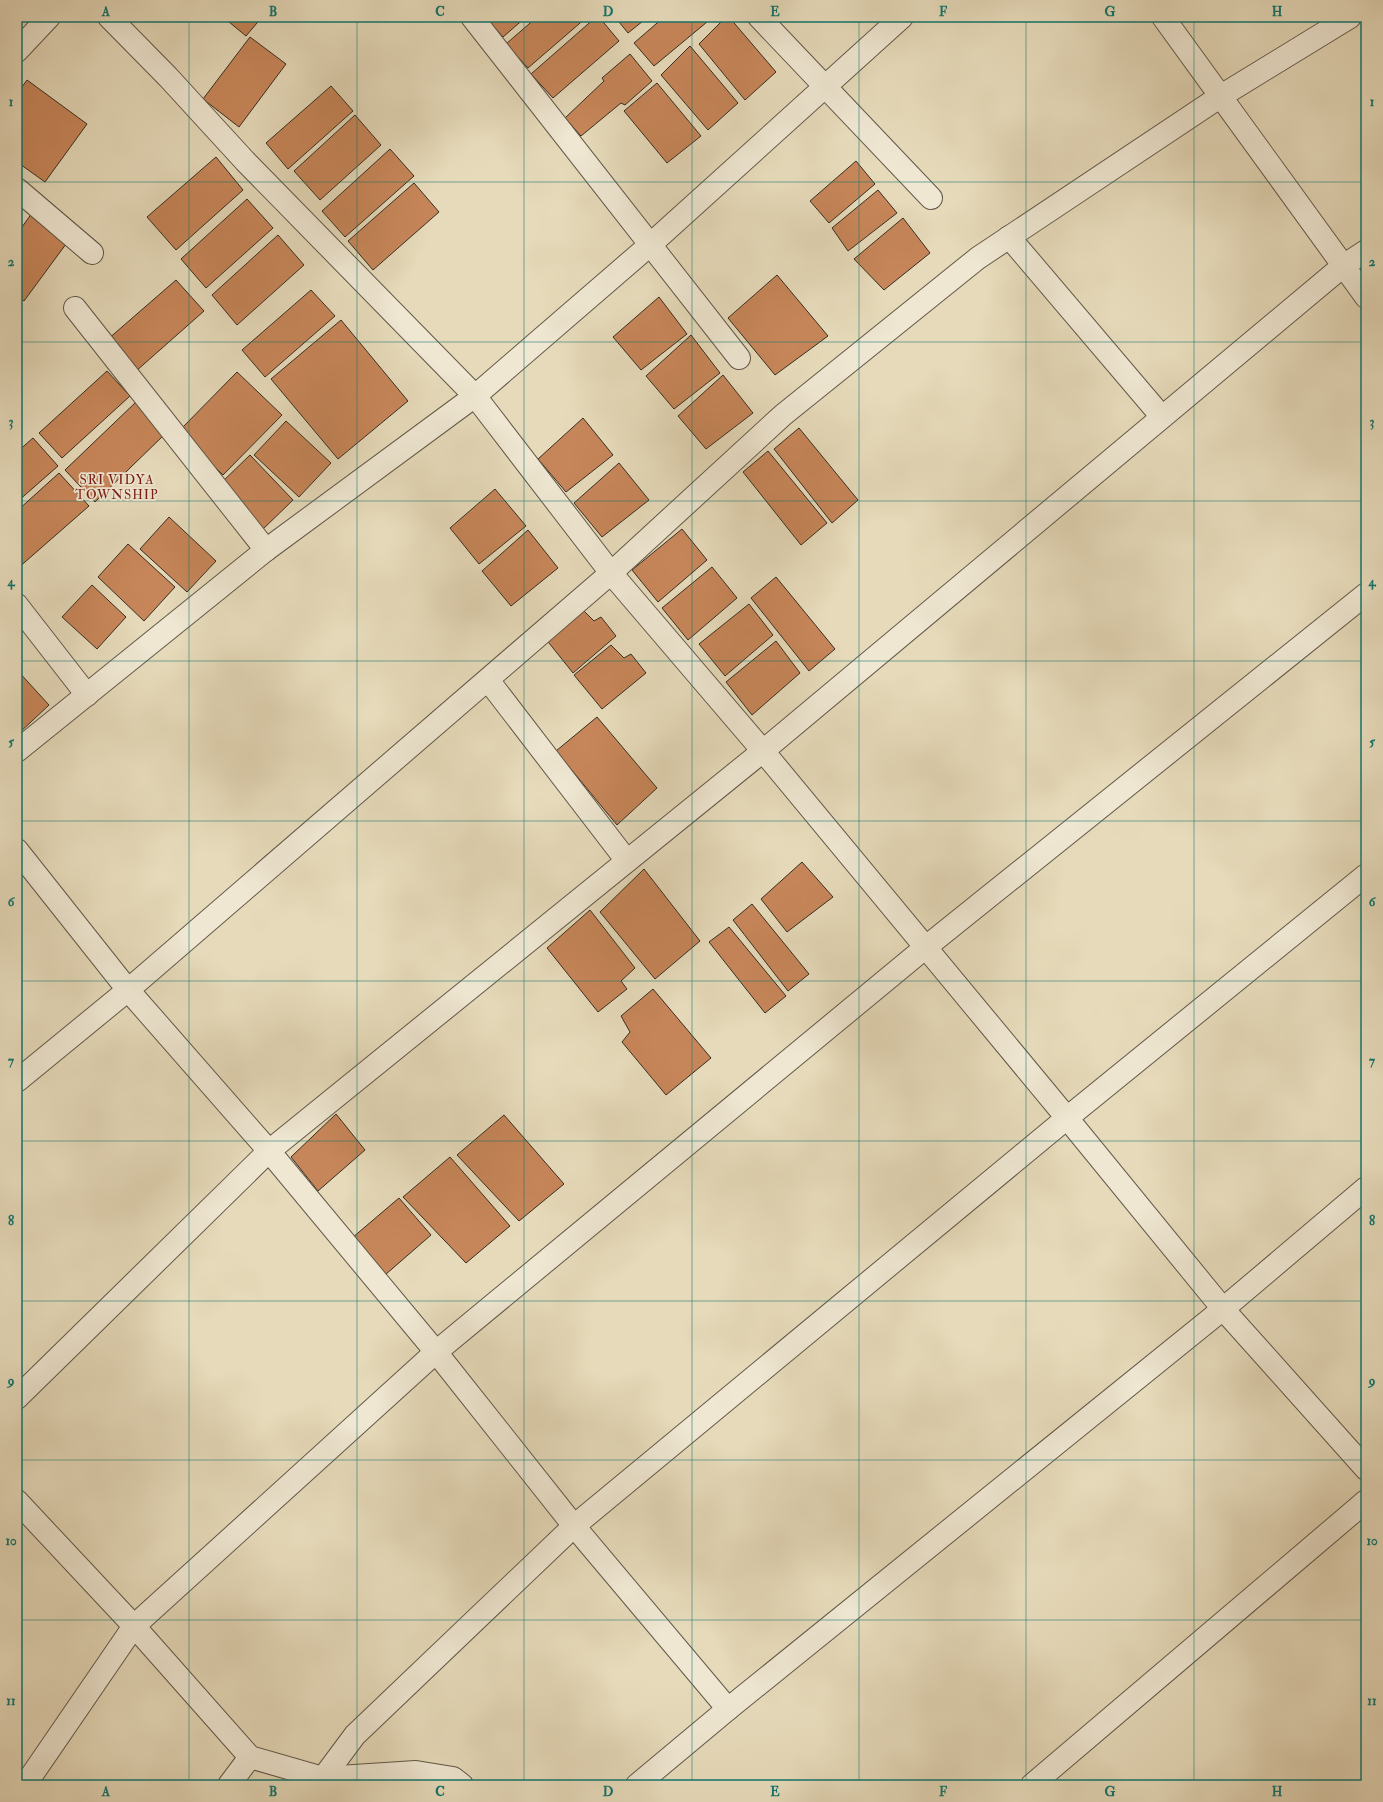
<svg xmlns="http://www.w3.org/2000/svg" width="1383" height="1802" font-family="'IM FELL Double Pica',serif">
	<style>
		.building { fill: #c78659; stroke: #362d23 }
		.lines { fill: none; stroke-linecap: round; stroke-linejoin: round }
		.minor-casing { stroke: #625849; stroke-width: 24 }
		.minor { stroke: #efe7d2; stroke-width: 22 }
		.grid { fill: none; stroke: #0f766e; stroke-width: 1; stroke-opacity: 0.55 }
		.labels { text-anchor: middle; stroke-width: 3.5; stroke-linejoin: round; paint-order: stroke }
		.neighbourhood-label { font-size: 13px; letter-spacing: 1px; fill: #7a1f14; stroke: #efe7d2 }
		.neatline { fill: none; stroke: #0f766e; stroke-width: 1.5 }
		.grid-label { font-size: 13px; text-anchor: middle; font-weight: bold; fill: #0f766e }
	</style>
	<rect width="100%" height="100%" fill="#e6daba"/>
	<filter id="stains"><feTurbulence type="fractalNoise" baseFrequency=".005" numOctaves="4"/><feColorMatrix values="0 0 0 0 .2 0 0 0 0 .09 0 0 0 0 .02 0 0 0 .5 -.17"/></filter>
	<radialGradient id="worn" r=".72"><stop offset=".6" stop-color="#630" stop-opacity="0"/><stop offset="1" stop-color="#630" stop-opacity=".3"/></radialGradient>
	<!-- building -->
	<g class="building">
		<path d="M223,17h39l-16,19z"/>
		<path d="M485,17h41l-23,20z"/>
		<path d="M537,17h50l-59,51 -22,-24z"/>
		<path d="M596,17h3l20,24 -66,57 -22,-24z"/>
		<path d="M615,17h33l-20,16z"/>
		<path d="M664,17h49l-59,49 -20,-23z"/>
		<path d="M726,17h3l47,55 -31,28 -46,-56z"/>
		<path d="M250,37l36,27 -47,63 -36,-28z"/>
		<path d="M690,46l48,57 -30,27 -47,-55z"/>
		<path d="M630,54l22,27 -27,24 -4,-2 -40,33 -16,-18 39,-37 -2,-3z"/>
		<path d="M27,80l60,44 -42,58 -28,-20v-68z"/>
		<path d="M657,83l44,53 -34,27 -43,-52z"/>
		<path d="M331,86l22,25 -65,58 -22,-26z"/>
		<path d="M355,115l26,30 -61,55 -26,-29z"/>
		<path d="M390,149l24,27 -69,61 -23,-26z"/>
		<path d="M216,157l27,33 -67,60 -29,-33z"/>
		<path d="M856,161l19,23 -46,39 -19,-22z"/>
		<path d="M414,183l25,29 -66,58 -25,-29z"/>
		<path d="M878,190l19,23 -49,38 -16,-23z"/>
		<path d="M247,199l26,29 -67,60 -25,-29z"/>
		<path d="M17,202l5,4 -5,8z"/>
		<path d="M32,213l37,27 -45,61 -7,-5v-62z"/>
		<path d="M903,218l27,35 -46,37 -30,-31z"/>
		<path d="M278,235l26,30 -67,60 -25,-30z"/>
		<path d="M777,275l51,61 -53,39 -47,-57z"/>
		<path d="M176,280l28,31 -69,61 -28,-32z"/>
		<path d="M311,290l24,26 -70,61 -23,-27z"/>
		<path d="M659,297l28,37 -46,36 -28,-33z"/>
		<path d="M341,320l67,81 -70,58 -67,-80z"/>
		<path d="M691,335l29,38 -46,36 -28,-33z"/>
		<path d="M107,371l23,25 -68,62 -23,-25z"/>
		<path d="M237,372l45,43 -59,60 -44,-44z"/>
		<path d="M723,375l30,38 -47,36 -28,-33z"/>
		<path d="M136,402l30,31 -71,69 -30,-32z"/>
		<path d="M583,418l30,37 -47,37 -28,-33z"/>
		<path d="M286,421l45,42 -32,34 -45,-42z"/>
		<path d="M799,428l59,72 -26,23 -58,-74z"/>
		<path d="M33,438l25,28 -41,36v-50z"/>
		<path d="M768,451l59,72 -26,22 -58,-73z"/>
		<path d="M250,455l43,45 -33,32 -43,-45z"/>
		<path d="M619,463l30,37 -47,37 -28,-34z"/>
		<path d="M59,473l30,33 -72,63v-58z"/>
		<path d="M495,489l31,37 -47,38 -29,-36z"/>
		<path d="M169,517l47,44 -29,31 -47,-43z"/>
		<path d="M682,529l25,31 -49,42 -26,-32z"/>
		<path d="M528,530l30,38 -47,38 -29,-35z"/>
		<path d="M128,544l47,43 -31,34 -46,-44z"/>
		<path d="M712,567l25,31 -49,42 -26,-32z"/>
		<path d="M776,577l59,72 -26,22 -58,-73z"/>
		<path d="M92,585l34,32 -29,32 -35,-32z"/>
		<path d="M749,604l24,31 -48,41 -26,-32z"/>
		<path d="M582,609l12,12 7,-4 15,19 -43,37 -28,-35z"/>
		<path d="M776,641l24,32 -48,42 -26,-33z"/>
		<path d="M611,645l13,13 7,-4 15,19 -44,36 -28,-34z"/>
		<path d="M17,670l32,35 -32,30z"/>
		<path d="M597,717l60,71 -40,37 -61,-74z"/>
		<path d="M802,862l31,35 -46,35 -26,-33z"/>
		<path d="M644,869l56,72 -45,38 -55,-67z"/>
		<path d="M752,904l57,70 -21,17 -55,-71z"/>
		<path d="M590,910l45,58 -14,13 6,8 -29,23 -51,-64z"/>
		<path d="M729,927l57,69 -21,17 -56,-71z"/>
		<path d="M653,989l58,69 -45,37 -44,-53 8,-10 -9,-16z"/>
		<path d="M336,1114l29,36 -47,41 -27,-34z"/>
		<path d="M504,1115l60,69 -45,37 -62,-66z"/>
		<path d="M450,1157l60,69 -44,37 -63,-66z"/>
		<path d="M399,1198l32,37 -46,40 -33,-37z"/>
	</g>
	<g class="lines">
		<!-- minor casing -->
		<g class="minor-casing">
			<g id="minor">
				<path d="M109,17l59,60 77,84 230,235 136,177 152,178 304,367 156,191 143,160"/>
				<path d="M472,17l267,341"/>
				<path d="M759,17l172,181"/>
				<path d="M1163,17l203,280"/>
				<path d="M17,51l32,-34"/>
				<path d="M17,189l75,64"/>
				<path d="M1009,237l153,180"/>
				<path d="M75,308l191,242"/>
				<path d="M17,605l70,90"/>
				<path d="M488,680l139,181"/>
				<path d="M17,751l249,-201 209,-154 176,-152 251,-227"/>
				<path d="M17,850l111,140 141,161 167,201 138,174 154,183"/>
				<path d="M17,1081l111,-91 483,-417 172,-158 195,-157 243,-162 129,-79"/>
				<path d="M17,1398l252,-247 494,-400 580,-485 23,-15"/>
				<path d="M17,1501l117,125 116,131 73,21 93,-6 37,6 9,7"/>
				<path d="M323,1778l32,-43 219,-209 493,-408 299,-243"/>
				<path d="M25,1785l109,-159 302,-274 490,-405 440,-353"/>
				<path d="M229,1785l21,-28"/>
				<path d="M637,1785l91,-76 495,-400 143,-121"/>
				<path d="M1032,1785l334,-284"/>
			</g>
		</g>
		<!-- minor -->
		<use href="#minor" class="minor"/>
	</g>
	<!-- grid -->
	<path class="grid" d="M189,17v1768M357,17v1768M524,17v1768M692,17v1768M859,17v1768M1026,17v1768M1194,17v1768M17,182h1349M17,342h1349M17,501h1349M17,661h1349M17,821h1349M17,981h1349M17,1141h1349M17,1301h1349M17,1460h1349M17,1620h1349"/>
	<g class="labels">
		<!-- neighbourhood labels -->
		<g class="neighbourhood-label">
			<text x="117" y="484">SRI VIDYA<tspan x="117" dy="15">TOWNSHIP</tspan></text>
		</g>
	</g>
	<!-- margin -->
	<rect width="1383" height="1802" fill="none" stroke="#e6daba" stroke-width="44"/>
	<rect x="22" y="22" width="1339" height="1758" class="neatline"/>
	<g class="grid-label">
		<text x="106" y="16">A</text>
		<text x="273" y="16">B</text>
		<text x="440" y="16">C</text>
		<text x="608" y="16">D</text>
		<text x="775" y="16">E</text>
		<text x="943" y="16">F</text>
		<text x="1110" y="16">G</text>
		<text x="1277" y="16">H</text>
		<text x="11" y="106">1</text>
		<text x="1372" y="106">1</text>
		<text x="11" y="266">2</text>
		<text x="1372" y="266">2</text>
		<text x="11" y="426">3</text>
		<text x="1372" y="426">3</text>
		<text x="11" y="586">4</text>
		<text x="1372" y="586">4</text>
		<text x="11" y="746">5</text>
		<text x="1372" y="746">5</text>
		<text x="11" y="906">6</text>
		<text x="1372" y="906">6</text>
		<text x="11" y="1065">7</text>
		<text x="1372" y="1065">7</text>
		<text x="11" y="1225">8</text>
		<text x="1372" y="1225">8</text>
		<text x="11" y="1385">9</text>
		<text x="1372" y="1385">9</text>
		<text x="11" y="1545">10</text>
		<text x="1372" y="1545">10</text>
		<text x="11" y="1705">11</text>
		<text x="1372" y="1705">11</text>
		<text x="106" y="1796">A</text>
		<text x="273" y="1796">B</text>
		<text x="440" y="1796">C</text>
		<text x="608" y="1796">D</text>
		<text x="775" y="1796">E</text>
		<text x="943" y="1796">F</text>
		<text x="1110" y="1796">G</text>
		<text x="1277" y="1796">H</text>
	</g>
	<rect width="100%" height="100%" filter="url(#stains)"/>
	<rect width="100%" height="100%" fill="url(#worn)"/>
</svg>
